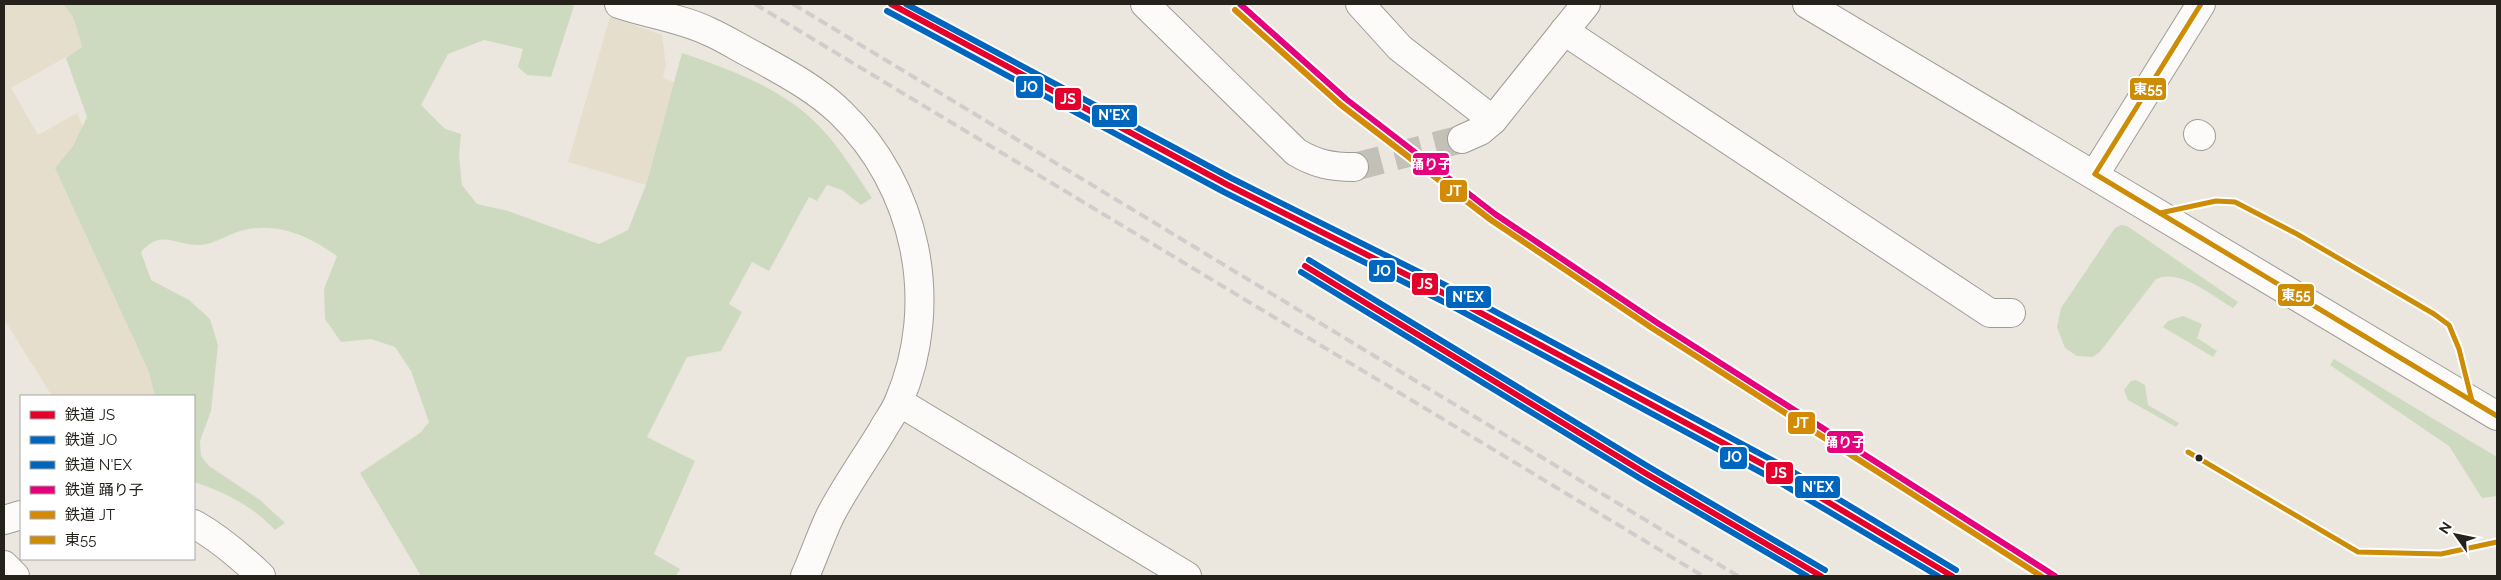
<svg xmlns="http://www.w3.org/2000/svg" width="2501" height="580" font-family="Raleway,'Noto Sans JP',sans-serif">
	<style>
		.built { fill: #e6decd }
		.green { fill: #cedac0 }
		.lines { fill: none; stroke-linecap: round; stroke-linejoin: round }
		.minor-tunnel { stroke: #c3c0b7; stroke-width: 28; stroke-dasharray: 28 14; stroke-linecap: butt }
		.minor-casing { stroke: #9f9c95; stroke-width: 30 }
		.tertiary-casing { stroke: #9f9c95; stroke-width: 30 }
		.minor { stroke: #fcfbfa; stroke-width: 28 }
		.tertiary { stroke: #fcfbfa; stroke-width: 28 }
		.rail { stroke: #d0cecc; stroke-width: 4; stroke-dasharray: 10 5; stroke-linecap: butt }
		.bus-1-casing { stroke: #fff; stroke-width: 9 }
		.bus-1 { stroke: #cd8c06; stroke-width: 5 }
		.rail-1-casing { stroke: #fff; stroke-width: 10 }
		.rail-2-casing { stroke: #fff; stroke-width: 10 }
		.rail-3-casing { stroke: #fff; stroke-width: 10 }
		.rail-4-casing { stroke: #fff; stroke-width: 10 }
		.rail-5-casing { stroke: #fff; stroke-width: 10 }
		.rail-1 { stroke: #e4002b; stroke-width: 6 }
		.rail-2 { stroke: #0067c0; stroke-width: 6 }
		.rail-3 { stroke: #0065bd; stroke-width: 6 }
		.rail-4 { stroke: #e5007d; stroke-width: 6 }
		.rail-5 { stroke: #d38b06; stroke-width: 6 }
		.bus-dot { fill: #25221c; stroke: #fff; stroke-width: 2 }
		.line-badge { stroke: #fff; stroke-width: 2 }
		.badge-label { font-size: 14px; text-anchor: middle; font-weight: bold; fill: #fff }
	</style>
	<rect width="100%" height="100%" fill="#ebe7de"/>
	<!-- built -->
	<g class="built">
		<path d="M4,4h59l10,13 9,31 -71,40 27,47 39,-22 103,245 -3,38h-125l-48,-77z"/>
		<path d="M610,17l52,18 4,30 -3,13 11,4 -28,103 -78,-23z"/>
	</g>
	<!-- green -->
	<g class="green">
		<path d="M63,4h507l4,2 -23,71 -24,-2 -9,-8 5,-18 -39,-9 -36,14 -27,51 24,24 16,5 -2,22 3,29 15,19 31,7 91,33 29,-14 18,-45 36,-132c49,17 101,35 138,74 20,21 36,47 52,71l-11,7 -19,-15 -15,-5 -10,16 -8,-4 -40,74 -17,-9 -23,42 13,8 -21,39 -34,6 -40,80 48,24 -41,93 26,15 -4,7h-255l-61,-103 60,-40 9,-11 -18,-51 -16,-24 -24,-8 -30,3 -16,-23 -1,-30 13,-33c-28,-20 -59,-34 -93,-26 -14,3 -29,14 -43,15 -26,1 -39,-17 -60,7l10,28 38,20 21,19 8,26 -7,66 -11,30 1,15 8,10 51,34 25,23 -10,7c-21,-23 -52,-39 -81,-48v-86h-39l-6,-24 -94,-204 18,-22 14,-29 -21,-59 16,-11 -9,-30z"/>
		<path d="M2121,225l6,1 111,76 -5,6c-21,-12 -53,-40 -77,-29l-57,74 -7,4 -15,-1 -12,-8 -8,-21 4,-19 54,-80z"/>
		<path d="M2183,316l19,8 -5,14 20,13 -4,6 -50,-30 5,-6z"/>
		<path d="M2334,359l163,98v39l-15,2 -33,-52 -119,-81z"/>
		<path d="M2136,380l9,5 3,20 31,18 -3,4 -48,-27 -4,-10 7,-9z"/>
	</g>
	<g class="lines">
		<!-- minor-tunnel -->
		<path class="minor-tunnel" d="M1354,167l108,-28"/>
		<!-- minor casing -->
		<g class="minor-casing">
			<g id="minor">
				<path d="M619,4c29,10 63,14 91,28 16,7 31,17 47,25 29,16 59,32 83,55 77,74 101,191 59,289 -4,11 -12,20 -17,30 -17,28 -37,56 -52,85 -9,19 -16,40 -25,60"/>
				<path d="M1145,4l151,148c20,12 35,15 58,15"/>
				<path d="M1360,4l40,44 93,72"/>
				<path d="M1564,31l426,282h21"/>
				<path d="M2198,134l3,2"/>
				<path d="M1462,139l18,-8 13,-11 93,-116"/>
				<path d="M2095,174l106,-170"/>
				<path d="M899,402l288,174"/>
			</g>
		</g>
		<!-- tertiary casing -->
		<g class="tertiary-casing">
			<g id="tertiary">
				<path d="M1807,4l690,412"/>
				<path d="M4,520l17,-5"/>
				<path d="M194,524c25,14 46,32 67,52"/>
				<path d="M4,565l11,11"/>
			</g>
		</g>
		<!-- minor -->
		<use href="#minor" class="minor"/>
		<!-- tertiary -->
		<use href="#tertiary" class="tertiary"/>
		<!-- rail -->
		<g class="rail">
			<path d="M755,4l948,572"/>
			<path d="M793,4l945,572"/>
		</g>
		<!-- bus-1 casing -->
		<g class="bus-1-casing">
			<g id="bus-1">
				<path d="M2095,174l402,242"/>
				<path d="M2095,174l106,-170"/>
				<path d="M2160,213l56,-12 19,1 62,32 137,80 15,11 10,24 13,52"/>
				<path d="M2188,452l170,100 83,2 56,-12"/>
			</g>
		</g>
		<!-- bus-1 -->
		<use href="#bus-1" class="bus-1"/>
		<!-- rail-1 casing -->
		<g class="rail-1-casing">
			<g id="rail-1">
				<path d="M891,4l337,181 223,112 330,177 171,102"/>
				<path d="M1305,266l340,207 176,103"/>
			</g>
		</g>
		<!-- rail-2 casing -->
		<g class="rail-2-casing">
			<g id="rail-2">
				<path d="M887,11l337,181 224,112 329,177 161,95"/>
				<path d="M1301,272l340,207 166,97"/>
			</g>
		</g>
		<!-- rail-3 casing -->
		<g class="rail-3-casing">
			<g id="rail-3">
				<path d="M906,4l325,174 224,112 330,177 171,103"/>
				<path d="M1309,260l340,207 176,103"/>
			</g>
		</g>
		<!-- rail-4 casing -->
		<g class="rail-4-casing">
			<path id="rail-4" d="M1240,4l106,95 149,115 161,108 399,254"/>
		</g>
		<!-- rail-5 casing -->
		<g class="rail-5-casing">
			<path id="rail-5" d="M1235,10l106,95 150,115 161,108 389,248"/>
		</g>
		<!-- rail-1 -->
		<use href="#rail-1" class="rail-1"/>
		<!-- rail-2 -->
		<use href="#rail-2" class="rail-2"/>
		<!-- rail-3 -->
		<use href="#rail-3" class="rail-3"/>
		<!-- rail-4 -->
		<use href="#rail-4" class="rail-4"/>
		<!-- rail-5 -->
		<use href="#rail-5" class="rail-5"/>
	</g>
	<!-- markers -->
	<circle class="bus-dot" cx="2199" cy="458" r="4.5"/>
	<g class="line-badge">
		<rect x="1015" y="75" width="29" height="24" rx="5" fill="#0067c0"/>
		<rect x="2129" y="77" width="38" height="24" rx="5" fill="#cd8c06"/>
		<rect x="1054" y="87" width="28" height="24" rx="5" fill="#e4002b"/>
		<rect x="1091" y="104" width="47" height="24" rx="5" fill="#0065bd"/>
		<rect x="1412" y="152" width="38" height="24" rx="5" fill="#e5007d"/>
		<rect x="1439" y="179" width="29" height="24" rx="5" fill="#d38b06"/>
		<rect x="1368" y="259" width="28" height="24" rx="5" fill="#0067c0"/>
		<rect x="1411" y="272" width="28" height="24" rx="5" fill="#e4002b"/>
		<rect x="2277" y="283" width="38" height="24" rx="5" fill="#cd8c06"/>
		<rect x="1445" y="285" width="47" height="24" rx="5" fill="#0065bd"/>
		<rect x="1787" y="411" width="29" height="24" rx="5" fill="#d38b06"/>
		<rect x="1826" y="430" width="38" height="24" rx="5" fill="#e5007d"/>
		<rect x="1719" y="446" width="29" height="24" rx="5" fill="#0067c0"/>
		<rect x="1765" y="461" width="29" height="24" rx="5" fill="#e4002b"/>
		<rect x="1794" y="475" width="47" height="24" rx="5" fill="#0065bd"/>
	</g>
	<g class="badge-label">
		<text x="1029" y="92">JO</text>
		<text x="2148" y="94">東55</text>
		<text x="1068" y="104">JS</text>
		<text x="1114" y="120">N'EX</text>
		<text x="1431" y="169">踊り子</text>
		<text x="1454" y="196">JT</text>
		<text x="1382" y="276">JO</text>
		<text x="1425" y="289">JS</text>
		<text x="2296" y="300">東55</text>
		<text x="1468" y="302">N'EX</text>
		<text x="1801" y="428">JT</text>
		<text x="1845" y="447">踊り子</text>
		<text x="1733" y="462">JO</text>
		<text x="1779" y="478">JS</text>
		<text x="1818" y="492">N'EX</text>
	</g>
	<!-- border -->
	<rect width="2501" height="580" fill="none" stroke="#25221c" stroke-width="10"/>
	<!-- legend -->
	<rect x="20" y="395" width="175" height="165" fill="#ffffff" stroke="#a8a7a4"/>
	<rect x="30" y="411" width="25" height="8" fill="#e4002b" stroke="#a8a7a4"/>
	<text x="65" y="420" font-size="15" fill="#25221c">鉄道 JS</text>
	<rect x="30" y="436" width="25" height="8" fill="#0067c0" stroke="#a8a7a4"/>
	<text x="65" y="445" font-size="15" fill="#25221c">鉄道 JO</text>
	<rect x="30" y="461" width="25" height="8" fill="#0065bd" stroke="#a8a7a4"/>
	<text x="65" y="470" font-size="15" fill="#25221c">鉄道 N'EX</text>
	<rect x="30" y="486" width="25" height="8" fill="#e5007d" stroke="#a8a7a4"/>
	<text x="65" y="495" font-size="15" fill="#25221c">鉄道 踊り子</text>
	<rect x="30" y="511" width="25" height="8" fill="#d38b06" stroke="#a8a7a4"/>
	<text x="65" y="520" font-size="15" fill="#25221c">鉄道 JT</text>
	<rect x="30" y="536" width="25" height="8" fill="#cd8c06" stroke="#a8a7a4"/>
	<text x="65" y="545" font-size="15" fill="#25221c">東55</text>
	<!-- north arrow -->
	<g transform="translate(2456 535) rotate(303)" stroke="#ffffff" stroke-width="4" paint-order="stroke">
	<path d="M0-4L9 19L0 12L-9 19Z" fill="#25221c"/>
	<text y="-8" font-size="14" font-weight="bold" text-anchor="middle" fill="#25221c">N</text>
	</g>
</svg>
